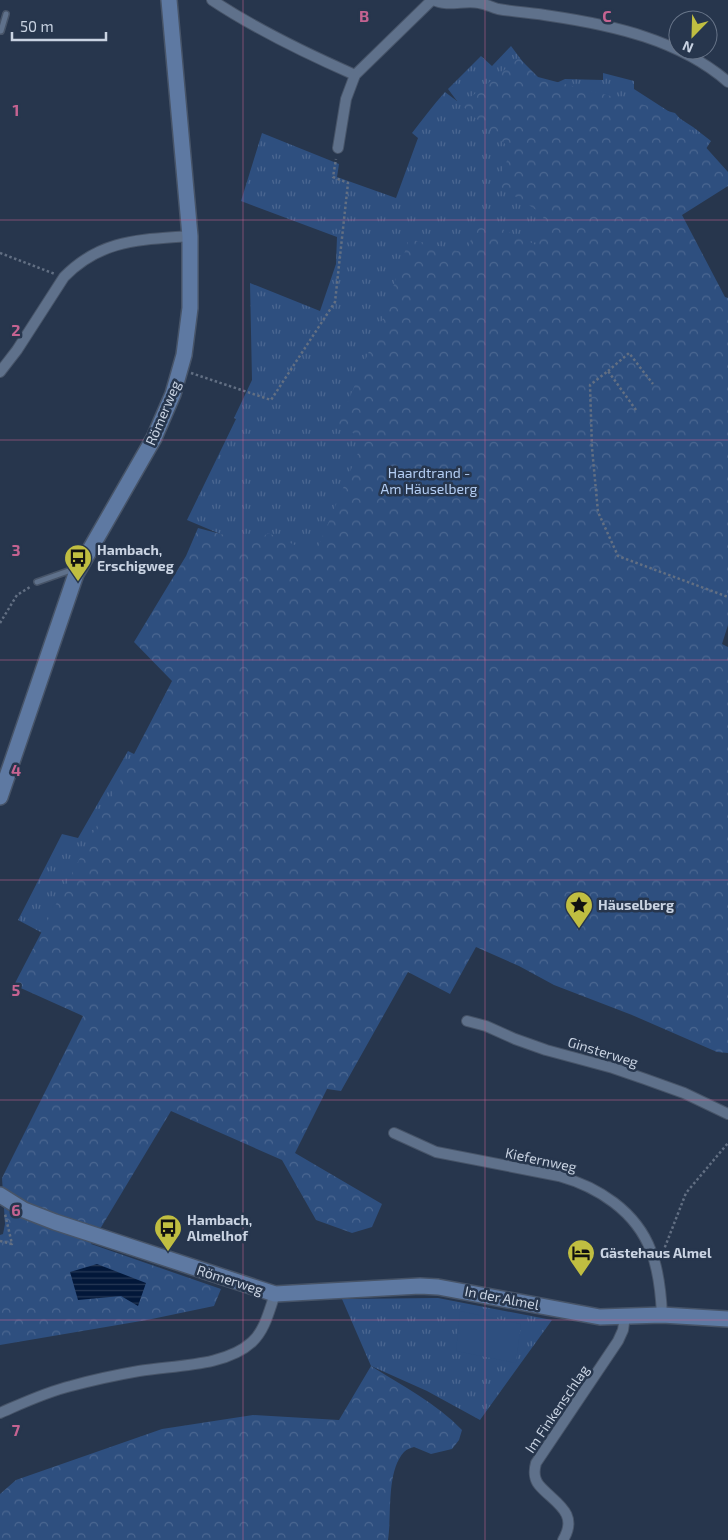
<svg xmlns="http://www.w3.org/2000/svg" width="728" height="1540" font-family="'Exo 2',sans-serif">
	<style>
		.grass { fill: url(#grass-tufts) }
		.forest { fill: url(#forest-crowns) }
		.pitch { fill: #2e4f7f }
		.water { fill: url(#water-rules) }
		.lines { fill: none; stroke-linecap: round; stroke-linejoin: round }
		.lane-casing { stroke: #475468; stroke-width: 8 }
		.street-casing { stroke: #475468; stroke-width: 12 }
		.secondary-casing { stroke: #475468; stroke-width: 18 }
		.path { stroke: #626f83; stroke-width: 2.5; stroke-dasharray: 2.5 2.5; stroke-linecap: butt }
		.lane { stroke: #5f718b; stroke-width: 5 }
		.street { stroke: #5f718b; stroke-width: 10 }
		.secondary { stroke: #5e79a2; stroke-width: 15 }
		.grid { fill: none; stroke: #c56391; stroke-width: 1; stroke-opacity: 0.55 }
		.labels { text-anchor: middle; stroke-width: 5; stroke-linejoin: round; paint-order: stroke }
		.street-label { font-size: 14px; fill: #c9d3e2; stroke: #27364d }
		.park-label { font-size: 14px; fill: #b3cdf3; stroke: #27364d }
		.poi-label { font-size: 14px; font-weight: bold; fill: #c9d3e2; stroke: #27364d; text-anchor: start }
		.grid-label { font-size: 16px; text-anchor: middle; font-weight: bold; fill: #c56391; stroke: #27364d; stroke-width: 5; stroke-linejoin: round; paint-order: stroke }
	</style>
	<defs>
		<pattern id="grass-tufts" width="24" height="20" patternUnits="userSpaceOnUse" patternTransform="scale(1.25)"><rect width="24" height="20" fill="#2e4f7f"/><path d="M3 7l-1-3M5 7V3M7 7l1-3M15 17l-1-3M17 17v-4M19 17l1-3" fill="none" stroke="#4b6791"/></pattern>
		<pattern id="forest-crowns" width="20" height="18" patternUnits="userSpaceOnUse" patternTransform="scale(1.25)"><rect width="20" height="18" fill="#2e4f7f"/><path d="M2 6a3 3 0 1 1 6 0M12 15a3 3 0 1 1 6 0" fill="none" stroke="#4b6791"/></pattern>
		<pattern id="water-rules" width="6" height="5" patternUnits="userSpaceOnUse" patternTransform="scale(1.25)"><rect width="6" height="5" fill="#021739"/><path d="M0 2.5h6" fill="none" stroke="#263855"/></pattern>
	</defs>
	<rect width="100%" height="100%" fill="#27364d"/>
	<!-- grass -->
	<g class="grass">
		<path d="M511,46l32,43 22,-10 38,1v-7l31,8v8l59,38 18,14 -9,14 -596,812 -88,-47 44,-86 16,4 50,-87 24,12 73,-227 -38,-16 49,-101 -2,-1 18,-38 -2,-97 70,28 16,-47 1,-27 -96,-36 21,-68 77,31 -2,13 59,21 22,-60 -6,-5c11,-14 21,-28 33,-41l12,9 -9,-12 33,-33 11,10z"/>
		<path d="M438,1298l114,22 -72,100 -53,-29 -56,-25 -29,-67z"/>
	</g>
	<!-- forest -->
	<g class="forest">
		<path d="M519,58l19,19 137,36 53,59v14l-46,29 43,82 3,1v327l-6,19 6,3v406l-11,-1 -85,-37 -78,-30 -35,-19 -43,-19 -26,47 -42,-22 -67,119 -14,-2 -32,64 87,51 -10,23 -20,6 -36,-13 -34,-60 -111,-49 -80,133 130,45 -7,17 -67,14 -147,25v-110l3,-1 2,-10 -3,-46 81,-162 -69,-31 158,-304 -38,-39 52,-86 12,-28 57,15 13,-10 47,21 49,-115 -26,-14 45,-107 26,-79 57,14 13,-35 57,27 8,-30 -48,-31 16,-34 -51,-45z"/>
		<path d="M371,1366c32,20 65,37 91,64l-3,10 -7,9 -21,5 -17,-7c-3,1 -7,2 -10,5 -18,20 -12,62 -16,88h-388v-46l16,-14 146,-51 91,-14 86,5z"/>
	</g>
	<!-- pitch -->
	<path class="pitch" d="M460,1311l61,13 -5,39 -60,-12z"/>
	<!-- water -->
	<path class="water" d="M97,1264l49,19 -8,23 -17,-10 -43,4 -8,-28z"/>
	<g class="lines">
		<!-- lane casing -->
		<g class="lane-casing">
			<g id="lane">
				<path d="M0,31h1l5,-17"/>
				<path d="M37,582l37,-13"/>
			</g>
		</g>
		<!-- street casing -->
		<g class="street-casing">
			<g id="street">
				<path d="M212,0c45,30 93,53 143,75"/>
				<path d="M434,0c13,7 31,0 45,3 7,1 12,4 19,6 17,3 35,4 53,7 61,9 129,24 177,66"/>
				<path d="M338,148l8,-49 9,-24 77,-75"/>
				<path d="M0,372l17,-22 47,-73c37,-38 76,-37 126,-41"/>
				<path d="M467,1021l19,5 29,13 31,11 67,18 32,11 39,14 44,21"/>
				<path d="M394,1133l42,19 123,24c39,11 77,35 92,75 8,20 10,42 11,64"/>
				<path d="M0,1413c23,-10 46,-21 71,-27 22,-6 45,-11 68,-15 34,-6 86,-4 113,-29 13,-12 17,-31 23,-48"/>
				<path d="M563,1540c17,-28 -10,-38 -24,-55 -5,-6 -5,-15 -3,-22l82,-122 5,-11 2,-14"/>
			</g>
		</g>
		<!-- secondary casing -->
		<g class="secondary-casing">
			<g id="secondary">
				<path d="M0,797l76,-223 78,-136 19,-44 11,-39 6,-47v-72l-21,-236"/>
				<path d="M0,1195l24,15 31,12 220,72 145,-8 18,1 162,30 62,-2 66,4"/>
			</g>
		</g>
		<!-- path -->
		<g class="path">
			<path d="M0,253l55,21"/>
			<path d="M608,371l21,-18 24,31"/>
			<path d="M191,373l80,27 64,-98 13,-119 -15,-6 3,-18"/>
			<path d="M636,410l-28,-39 -18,14 2,63 6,64 20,44 110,41"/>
			<path d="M0,623l17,-28 13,-8"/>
			<path d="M0,1241l12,3 -7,-30"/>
			<path d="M663,1252l23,-59 42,-50"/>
		</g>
		<!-- lane -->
		<use href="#lane" class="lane"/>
		<!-- street -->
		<use href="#street" class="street"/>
		<!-- secondary -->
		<use href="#secondary" class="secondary"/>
	</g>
	<!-- grid -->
	<path class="grid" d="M243,0v1540M485,0v1540M0,220h728M0,440h728M0,660h728M0,880h728M0,1100h728M0,1320h728"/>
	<!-- icons -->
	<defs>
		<g id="bus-pin" transform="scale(1.4375)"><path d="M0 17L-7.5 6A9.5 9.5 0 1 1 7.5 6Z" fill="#c0be41" stroke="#27364d"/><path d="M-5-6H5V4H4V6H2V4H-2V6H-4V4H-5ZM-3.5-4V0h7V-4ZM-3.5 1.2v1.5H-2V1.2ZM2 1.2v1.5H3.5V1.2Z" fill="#111"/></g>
		<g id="sight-pin" transform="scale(1.4375)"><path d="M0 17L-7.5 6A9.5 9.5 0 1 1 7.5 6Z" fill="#c0be41" stroke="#27364d"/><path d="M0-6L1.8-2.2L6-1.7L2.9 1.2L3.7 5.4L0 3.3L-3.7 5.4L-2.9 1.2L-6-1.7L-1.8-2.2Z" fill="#111"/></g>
		<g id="hotel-pin" transform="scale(1.4375)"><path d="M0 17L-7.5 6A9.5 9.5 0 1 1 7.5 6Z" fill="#c0be41" stroke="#27364d"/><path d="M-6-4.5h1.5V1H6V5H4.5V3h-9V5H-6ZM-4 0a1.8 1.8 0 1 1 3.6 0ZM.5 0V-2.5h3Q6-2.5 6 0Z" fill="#111"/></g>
	</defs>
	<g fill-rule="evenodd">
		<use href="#bus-pin" x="78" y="558"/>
		<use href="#sight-pin" x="579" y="905"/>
		<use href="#bus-pin" x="168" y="1228"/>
		<use href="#hotel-pin" x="581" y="1253"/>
	</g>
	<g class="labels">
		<!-- street labels -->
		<g class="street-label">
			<text transform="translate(163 413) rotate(-67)" y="5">Römerweg</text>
			<text transform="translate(603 1052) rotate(17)" y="5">Ginsterweg</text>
			<text transform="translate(541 1160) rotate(12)" y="5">Kiefernweg</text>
			<text transform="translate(230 1280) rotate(18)" y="5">Römerweg</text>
			<text transform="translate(502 1298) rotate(11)" y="5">In der Almel</text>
			<text transform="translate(557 1409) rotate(-56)" y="5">Im Finkenschlag</text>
		</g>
		<!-- park labels -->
		<g class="park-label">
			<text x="429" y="478">Haardtrand -<tspan x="429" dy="16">Am Häuselberg</tspan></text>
		</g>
		<!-- poi labels -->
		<g class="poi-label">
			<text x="97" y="555">Hambach,<tspan x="97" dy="16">Erschigweg</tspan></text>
			<text x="598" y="910">Häuselberg</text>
			<text x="187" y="1225">Hambach,<tspan x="187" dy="16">Almelhof</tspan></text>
			<text x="600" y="1258">Gästehaus Almel</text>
		</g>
	</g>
	<g class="grid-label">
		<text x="364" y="22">B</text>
		<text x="607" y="22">C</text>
		<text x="16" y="116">1</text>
		<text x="16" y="336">2</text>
		<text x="16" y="556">3</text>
		<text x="16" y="776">4</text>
		<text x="16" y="996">5</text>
		<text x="16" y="1216">6</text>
		<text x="16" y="1436">7</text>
	</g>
	<!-- north arrow -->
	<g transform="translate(693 35) rotate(203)"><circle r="24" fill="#27364d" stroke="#687589"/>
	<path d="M0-4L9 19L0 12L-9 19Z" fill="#c0be41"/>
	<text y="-8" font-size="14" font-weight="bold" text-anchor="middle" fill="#c9d3e2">N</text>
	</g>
	<!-- scale -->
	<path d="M12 32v8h94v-8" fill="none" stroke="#c9d3e2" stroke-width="2.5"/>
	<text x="20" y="32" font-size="15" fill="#c9d3e2" stroke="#27364d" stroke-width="4" paint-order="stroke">50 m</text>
</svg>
